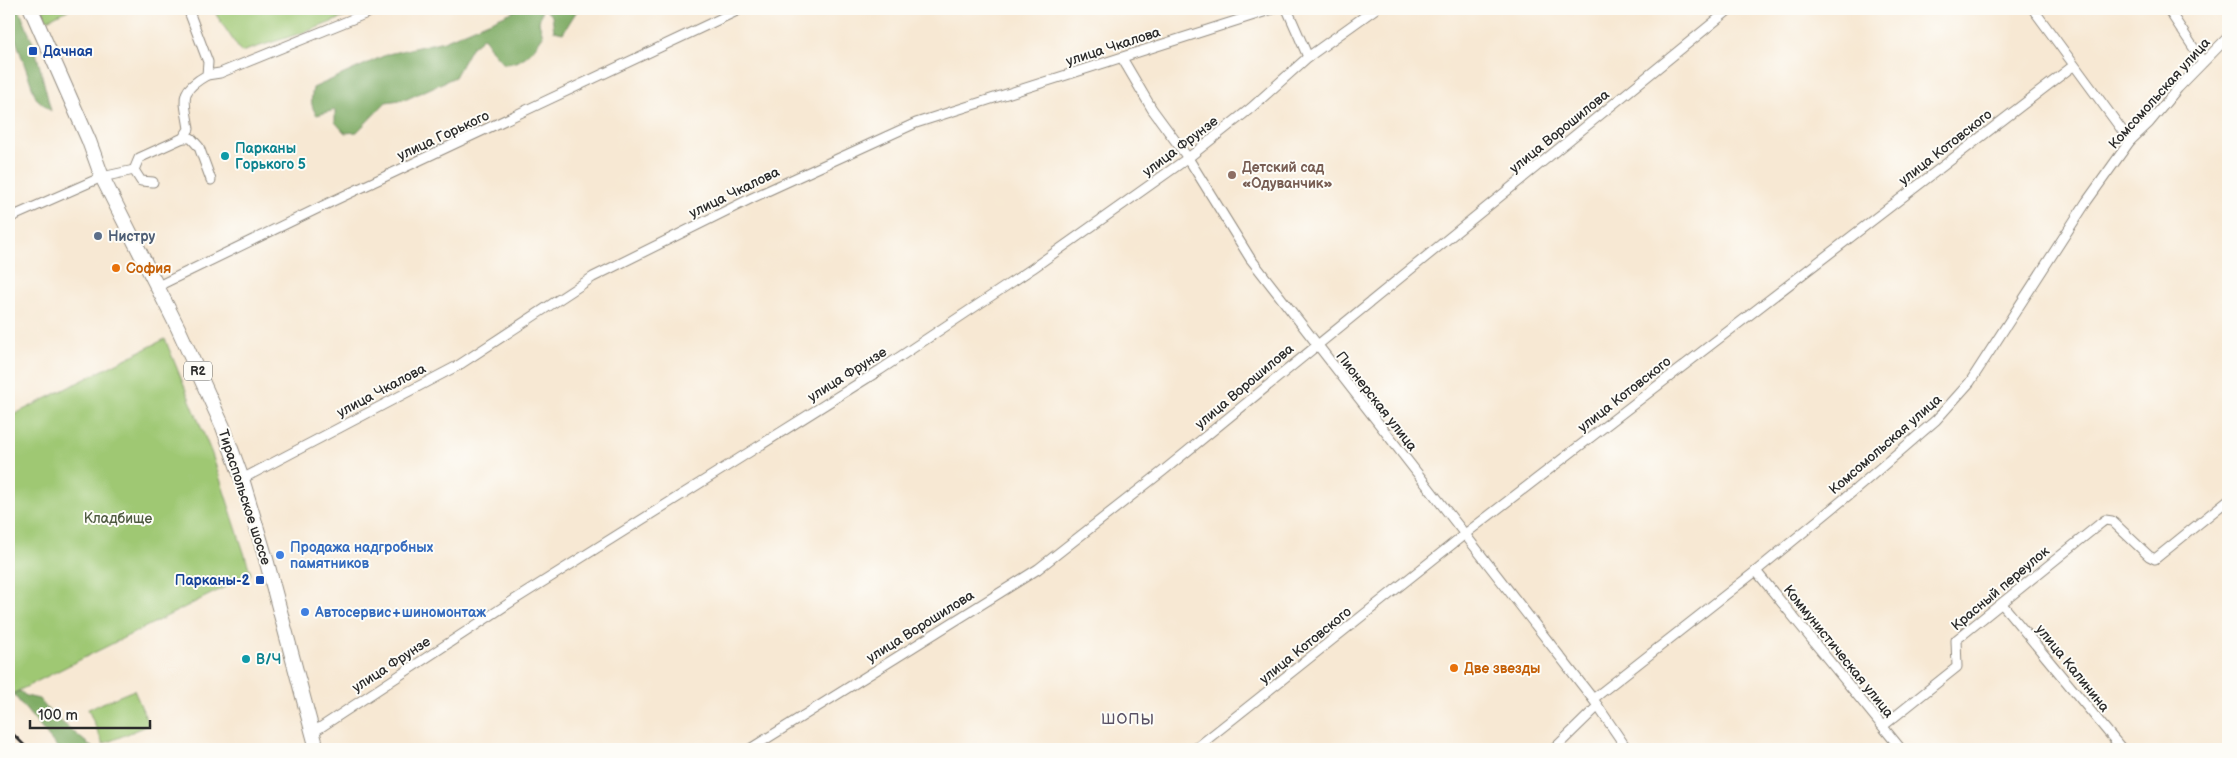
<svg xmlns="http://www.w3.org/2000/svg" width="2237" height="758" font-family="'Balsamiq Sans',sans-serif">
	<style>
		.green { fill: #9fc873; stroke: #657a4f }
		.forest { fill: #7fac65; stroke: #556c48 }
		.lines { fill: none; stroke-linecap: round; stroke-linejoin: round }
		.street-casing { stroke: #918a7f; stroke-width: 11 }
		.primary-casing { stroke: #918a7f; stroke-width: 16 }
		.street { stroke: #fff; stroke-width: 9 }
		.primary { stroke: #fff; stroke-width: 14 }
		.rail { stroke: #2b2b2b; stroke-width: 2.5 }
		.transit-dot { fill: #1a4fb4; stroke: #fdfcf7; stroke-width: 2 }
		.culture-dot { fill: #0f9aa8; stroke: #fdfcf7; stroke-width: 2 }
		.education-dot { fill: #8d6e63; stroke: #fdfcf7; stroke-width: 2 }
		.service-dot { fill: #5c6f8a; stroke: #fdfcf7; stroke-width: 2 }
		.food-dot { fill: #e8710a; stroke: #fdfcf7; stroke-width: 2 }
		.shop-dot { fill: #3f7fe0; stroke: #fdfcf7; stroke-width: 2 }
		.labels { text-anchor: middle; stroke-width: 4; stroke-linejoin: round; paint-order: stroke }
		.shield { fill: #fdfcf7; stroke: #6a6a68; stroke-width: 1 }
		.shield-label { font-size: 12px; font-weight: bold; fill: #2b2b2b }
		.street-label { font-size: 14px; fill: #2b2b2b; stroke: #fdfcf7 }
		.transit-label { font-size: 14px; font-weight: bold; fill: #164399; stroke: #fdfcf7; text-anchor: start }
		.culture-label { font-size: 14px; font-weight: bold; fill: #0d838f; stroke: #fdfcf7; text-anchor: start }
		.education-label { font-size: 14px; font-weight: bold; fill: #785e54; stroke: #fdfcf7; text-anchor: start }
		.service-label { font-size: 14px; font-weight: bold; fill: #4e5e75; stroke: #fdfcf7; text-anchor: start }
		.food-label { font-size: 14px; font-weight: bold; fill: #c56008; stroke: #fdfcf7; text-anchor: start }
		.park-label { font-size: 14px; fill: #4e5a41; stroke: #fdfcf7 }
		.shop-label { font-size: 14px; font-weight: bold; fill: #366cbe; stroke: #fdfcf7; text-anchor: start }
		.neighbourhood-label { font-size: 15px; letter-spacing: 1px; fill: #5a5265; stroke: #fdfcf7 }
	</style>
	<rect width="100%" height="100%" fill="#fdfcf7"/>
	<filter id="ink" filterUnits="userSpaceOnUse"><feTurbulence type="fractalNoise" baseFrequency=".02" numOctaves="2"/><feDisplacementMap in="SourceGraphic" scale="10" xChannelSelector="R" yChannelSelector="G"/><feConvolveMatrix kernelMatrix="1 2 1 2 8 2 1 2 1" color-interpolation-filters="sRGB"/></filter>
	<filter id="wash" filterUnits="userSpaceOnUse"><feTurbulence type="fractalNoise" baseFrequency=".0096" numOctaves="4" result="noise"/><feDisplacementMap in="SourceGraphic" scale="20" xChannelSelector="R" yChannelSelector="G"/><feGaussianBlur stdDeviation="1.12" result="paint"/><feColorMatrix in="noise" values="0 0 0 0 0 0 0 0 0 0 0 0 0 0 0 0 0 1.4 0 .05"/><feComposite in="paint" operator="in"/></filter>
	<g filter="url(#wash)">
		<rect width="100%" height="100%" fill="#f7e8d3"/>
		<!-- green -->
		<g class="green">
			<path d="M42,9h28l-23,11z"/>
			<path d="M214,9h152l-58,22 -67,21 -24,-36z"/>
			<path d="M165,339l47,115 39,120 -241,121 -1,-278z"/>
			<path d="M134,690l15,35 -46,19 -15,-35z"/>
		</g>
		<!-- forest -->
		<g class="forest">
			<path d="M9,9h10l16,39 16,63 -15,-13 -27,-78z"/>
			<path d="M519,9h23l-3,13 4,14c-11,16 -19,27 -39,28l-11,-12 -9,-15 -13,11 -16,29 -48,22 -21,3 -29,30 -12,1 -10,-11v-12l-18,5c-7,-9 -6,-16 -4,-27l75,-34 56,-13z"/>
			<path d="M544,9h34l-15,24 -9,-2 -2,-15z"/>
			<path d="M20,691l6,5 13,3 11,13 44,37h-33l-5,-3 -43,-52z"/>
		</g>
	</g>
	<g filter="url(#ink)">
		<g class="lines">
			<!-- street casing -->
			<g class="street-casing">
				<g id="street">
					<path d="M1287,9l21,48"/>
					<path d="M2033,9l97,132"/>
					<path d="M2168,9l35,53"/>
					<path d="M1122,58l30,51 36,49 62,100 343,441 34,50"/>
					<path d="M207,75l13,-2 157,-64"/>
					<path d="M183,138h8l8,9 12,33"/>
					<path d="M153,182l-12,-1 -7,-11 5,-12 44,-20 6,-9c-4,-30 -12,-37 18,-54l1,-13 -20,-53"/>
					<path d="M9,218l93,-41 32,-7"/>
					<path d="M158,286l175,-85 408,-192"/>
					<path d="M242,479l217,-114 134,-88 159,-79 164,-75 357,-114"/>
					<path d="M1756,571l145,178"/>
					<path d="M2002,604l120,145"/>
					<path d="M1593,699l163,-128 100,-82 80,-69 34,-38 117,-181 43,-60 19,-18 29,-35 50,-51"/>
					<path d="M1883,726l74,-59 -1,-27 145,-117 4,-3 7,1 37,35 6,3 73,-59"/>
					<path d="M312,733l202,-133 366,-230 153,-102 155,-110 63,-50 57,-51 67,-48"/>
					<path d="M750,749l288,-180 125,-98 567,-462"/>
					<path d="M1195,749l270,-215 608,-468"/>
					<path d="M1554,749l44,-43"/>
				</g>
			</g>
			<!-- primary casing -->
			<g class="primary-casing">
				<path id="primary" d="M31,9l58,132 13,36 76,151 45,99 19,52 24,80 51,190"/>
			</g>
			<!-- street -->
			<use href="#street" class="street"/>
			<!-- primary -->
			<use href="#primary" class="primary"/>
			<!-- rail -->
			<path class="rail" d="M9,730l19,19"/>
		</g>
	</g>
	<!-- markers -->
	<g class="transit-dot">
		<rect x="28" y="46" width="10" height="10" rx="2.5"/>
		<rect x="255" y="575" width="10" height="10" rx="2.5"/>
	</g>
	<g class="culture-dot">
		<circle cx="225" cy="156" r="5"/>
		<circle cx="246" cy="659" r="5"/>
	</g>
	<circle class="education-dot" cx="1232" cy="175" r="5"/>
	<circle class="service-dot" cx="98" cy="236" r="5"/>
	<g class="food-dot">
		<circle cx="116" cy="268" r="5"/>
		<circle cx="1454" cy="668" r="5"/>
	</g>
	<g class="shop-dot">
		<circle cx="280" cy="555" r="5"/>
		<circle cx="305" cy="612" r="5"/>
	</g>
	<g class="labels">
		<!-- shield labels -->
		<rect class="shield" x="184" y="361.5" width="28" height="19" rx="4"/>
		<g class="shield-label">
			<text x="198" y="375">R2</text>
		</g>
		<!-- street labels -->
		<g class="street-label">
			<text transform="translate(1113 46) rotate(-18)" y="5">улица Чкалова</text>
			<text transform="translate(2159 93) rotate(-48)" y="5">Комсомольская улица</text>
			<text transform="translate(1559 131) rotate(-39)" y="5">улица Ворошилова</text>
			<text transform="translate(443 135) rotate(-25)" y="5">улица Горького</text>
			<text transform="translate(1180 146) rotate(-37)" y="5">улица Фрунзе</text>
			<text transform="translate(1945 147) rotate(-38)" y="5">улица Котовского</text>
			<text transform="translate(734 192) rotate(-26)" y="5">улица Чкалова</text>
			<text transform="translate(847 374) rotate(-32)" y="5">улица Фрунзе</text>
			<text transform="translate(1244 386) rotate(-40)" y="5">улица Ворошилова</text>
			<text transform="translate(381 390) rotate(-28)" y="5">улица Чкалова</text>
			<text transform="translate(1624 394) rotate(-38)" y="5">улица Котовского</text>
			<text transform="translate(1377 401) rotate(52)" y="5">Пионерская улица</text>
			<text transform="translate(1885 444) rotate(-41)" y="5">Комсомольская улица</text>
			<text transform="translate(245 497) rotate(72)" y="5">Тираспольское шоссе</text>
			<text transform="translate(2000 588) rotate(-40)" y="5">Красный переулок</text>
			<text transform="translate(920 626) rotate(-32)" y="5">улица Ворошилова</text>
			<text transform="translate(1305 645) rotate(-39)" y="5">улица Котовского</text>
			<text transform="translate(1839 651) rotate(51)" y="5">Коммунистическая улица</text>
			<text transform="translate(391 664) rotate(-33)" y="5">улица Фрунзе</text>
			<text transform="translate(2073 668) rotate(51)" y="5">улица Калинина</text>
		</g>
		<!-- transit labels -->
		<g class="transit-label">
			<text x="43" y="56">Дачная</text>
			<text x="250" y="585" text-anchor="end">Парканы-2</text>
		</g>
		<!-- culture labels -->
		<g class="culture-label">
			<text x="235" y="153">Парканы<tspan x="235" dy="16">Горького 5</tspan></text>
			<text x="256" y="664">В/Ч</text>
		</g>
		<!-- education labels -->
		<g class="education-label">
			<text x="1242" y="172">Детский сад<tspan x="1242" dy="16">«Одуванчик»</tspan></text>
		</g>
		<!-- service labels -->
		<g class="service-label">
			<text x="108" y="241">Нистру</text>
		</g>
		<!-- food labels -->
		<g class="food-label">
			<text x="126" y="273">София</text>
			<text x="1464" y="673">Две звезды</text>
		</g>
		<!-- park labels -->
		<g class="park-label">
			<text x="118" y="523">Кладбище</text>
		</g>
		<!-- shop labels -->
		<g class="shop-label">
			<text x="290" y="552">Продажа надгробных<tspan x="290" dy="16">памятников</tspan></text>
			<text x="315" y="617">Автосервис+шиномонтаж</text>
		</g>
		<!-- neighbourhood labels -->
		<g class="neighbourhood-label">
			<text x="1128" y="724">ШОПЫ</text>
		</g>
	</g>
	<!-- margin -->
	<rect width="2237" height="758" fill="none" stroke="#fdfcf7" stroke-width="30"/>
	<!-- scale -->
	<path d="M30 720v8h120v-8" fill="none" stroke="#2b2b2b" stroke-width="2.5"/>
	<text x="38" y="720" font-size="15" fill="#2b2b2b" stroke="#fdfcf7" stroke-width="4" paint-order="stroke">100 m</text>
</svg>
